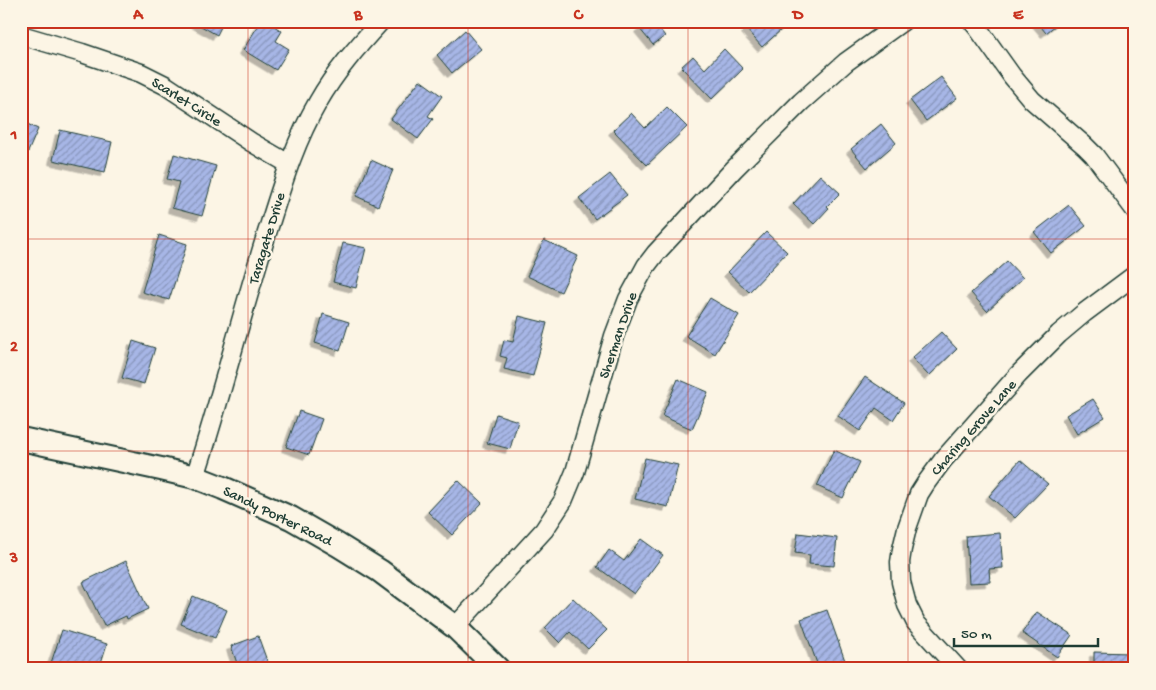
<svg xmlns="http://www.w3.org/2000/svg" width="1156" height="690" font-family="'Gochi Hand',sans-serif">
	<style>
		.building { fill: url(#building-hatch); stroke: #1f3d34; filter: url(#shadow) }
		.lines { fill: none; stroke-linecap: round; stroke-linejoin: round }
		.minor-casing { stroke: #1f3d34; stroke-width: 21 }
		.tertiary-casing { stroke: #1f3d34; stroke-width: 26 }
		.minor { stroke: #fcf5e5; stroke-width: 18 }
		.tertiary { stroke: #fcf5e5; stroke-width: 22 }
		.grid { fill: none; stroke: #c8321e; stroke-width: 1; stroke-opacity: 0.55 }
		.labels { text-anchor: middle; stroke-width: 5; stroke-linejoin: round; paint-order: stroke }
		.street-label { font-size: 15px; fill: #1f3d34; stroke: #fcf5e5 }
		.neatline { fill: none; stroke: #c8321e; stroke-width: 2 }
		.grid-label { font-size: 16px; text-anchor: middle; font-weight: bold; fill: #c8321e }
	</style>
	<defs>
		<pattern id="building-hatch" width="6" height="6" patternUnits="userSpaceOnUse" patternTransform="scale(1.25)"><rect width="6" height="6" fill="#a7b6e6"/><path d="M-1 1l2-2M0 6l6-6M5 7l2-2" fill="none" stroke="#8795bb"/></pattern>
		<filter id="shadow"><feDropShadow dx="-4.5" dy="4.5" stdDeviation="0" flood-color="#0004"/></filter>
	</defs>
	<rect width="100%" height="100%" fill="#fcf5e5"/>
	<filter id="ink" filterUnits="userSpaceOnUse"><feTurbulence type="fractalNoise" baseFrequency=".02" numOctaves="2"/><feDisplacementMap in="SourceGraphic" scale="10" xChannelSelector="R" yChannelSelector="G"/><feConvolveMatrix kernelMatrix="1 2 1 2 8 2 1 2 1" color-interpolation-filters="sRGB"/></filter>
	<g filter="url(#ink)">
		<!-- building -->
		<g class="building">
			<path d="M192,21h32l-7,14z"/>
			<path d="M261,21h5l16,10 -6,10 13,8 -13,21 -33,-20z"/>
			<path d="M648,21h5l12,15 -12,9 -14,-17z"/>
			<path d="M754,21h37l-29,26 -16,-18z"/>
			<path d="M1036,21h25l-15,12z"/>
			<path d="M465,30l16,19 -29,24 -15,-18z"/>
			<path d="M724,49l19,20 -31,30 -31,-32 12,-11 12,13z"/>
			<path d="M941,77l16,21 -31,23 -16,-21z"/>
			<path d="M420,80l22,16 -14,20 5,3 -15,20 -27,-20z"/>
			<path d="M667,107l20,20 -40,38 -34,-35 18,-17 14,15z"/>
			<path d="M21,121l17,8 -10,23 -7,-4z"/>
			<path d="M881,124l15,19 -29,25 -16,-19z"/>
			<path d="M60,130l52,12 -7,30 -52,-12z"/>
			<path d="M174,154l42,12 -14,50 -30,-8 7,-26 -12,-3z"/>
			<path d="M371,160l22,10 -15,36 -22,-10z"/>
			<path d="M610,174l17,21 -32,24 -16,-21z"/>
			<path d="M820,175l20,18 -13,13 2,2 -15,16 -21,-20z"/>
			<path d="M1069,205l17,21 -35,27 -17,-21z"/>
			<path d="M766,232l21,20 -38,40 -21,-20z"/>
			<path d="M159,235l28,9 -18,56 -27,-8z"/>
			<path d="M544,240l34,16 -17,36 -34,-16z"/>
			<path d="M343,243l23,5 -10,40 -23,-6z"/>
			<path d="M1007,261l16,17 -36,33 -16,-18z"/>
			<path d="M710,298l29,17 -24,39 -29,-18z"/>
			<path d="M323,314l26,8 -9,29 -25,-8z"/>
			<path d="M519,316l28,7 -14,53 -29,-7 3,-11 -7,-2 4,-16 9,2z"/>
			<path d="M941,332l16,17 -28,27 -17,-18z"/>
			<path d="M133,341l22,7 -11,36 -22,-6z"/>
			<path d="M865,377l39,26 -11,17 -17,-12 -16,23 -22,-15z"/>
			<path d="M678,379l30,13 -16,37 -30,-13z"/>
			<path d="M1093,399l12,18 -28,17 -11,-19z"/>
			<path d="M299,411l23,8 -13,36 -23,-8z"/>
			<path d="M496,414l22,7 -8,28 -23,-6z"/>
			<path d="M834,450l26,12 -17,36 -26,-12z"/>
			<path d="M645,458l33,7 -10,42 -33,-8z"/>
			<path d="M1020,460l28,24 -33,34 -26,-22z"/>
			<path d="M458,480l24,23 -30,32 -24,-23z"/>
			<path d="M798,533l39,5 -3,28 -25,-2 1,-9 -15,-2z"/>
			<path d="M1000,533l3,35 -14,1 1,13 -21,1 -3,-47z"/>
			<path d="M641,539l22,16 -29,39 -37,-27 12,-17 15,11z"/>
			<path d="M126,561l22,48 -21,10 -1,-3 -22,10 -21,-44z"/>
			<path d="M193,596l34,14 -12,28 -34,-14z"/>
			<path d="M573,598l34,32 -19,19 -18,-17 -10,11 -15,-15z"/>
			<path d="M827,610l21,59h-29l-18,-50z"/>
			<path d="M1037,612l35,23 -15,22 -35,-24z"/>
			<path d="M62,630l45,14 -8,25h-50z"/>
			<path d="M258,636l12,33h-31l-8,-23z"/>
			<path d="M1094,652l36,1 -1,16h-35z"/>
		</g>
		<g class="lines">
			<!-- minor casing -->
			<g class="minor-casing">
				<g id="minor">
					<path d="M972,21l5,6 35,49 20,24 53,46 9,9 41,55"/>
					<path d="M21,35l61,18 59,20 24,12 86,57 38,22"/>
					<path d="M195,477c26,-79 46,-161 71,-241 15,-47 27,-91 52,-134 17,-30 40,-56 63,-81"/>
					<path d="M455,627l89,-97 19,-29 12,-29 39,-136 14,-37 18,-33 10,-13 78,-84 67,-67 45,-40 57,-41"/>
					<path d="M958,669l-42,-46 -9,-18 -6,-23 -1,-20 2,-13 5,-21 12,-34 7,-11 17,-23 75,-85 41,-41 25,-21 51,-38"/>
				</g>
			</g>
			<!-- tertiary casing -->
			<g class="tertiary-casing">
				<path id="tertiary" d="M21,439l140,30 34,8 28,11 68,30 47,27 42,26 75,56 43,42"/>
			</g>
			<!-- minor -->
			<use href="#minor" class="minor"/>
			<!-- tertiary -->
			<use href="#tertiary" class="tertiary"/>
		</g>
	</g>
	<!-- grid -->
	<path class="grid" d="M248,21v648M468,21v648M688,21v648M908,21v648M21,239h1114M21,451h1114"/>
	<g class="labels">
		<!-- street labels -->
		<g class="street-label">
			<text transform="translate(187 101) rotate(32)" y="5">Scarlet Circle</text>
			<text transform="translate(266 238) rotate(-73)" y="5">Taragate Drive</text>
			<text transform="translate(617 335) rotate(-71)" y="5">Sherman Drive</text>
			<text transform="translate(973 427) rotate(-49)" y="5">Charing Grove Lane</text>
			<text transform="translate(278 515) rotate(26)" y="5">Sandy Porter Road</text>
		</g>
	</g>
	<!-- margin -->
	<rect width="1156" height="690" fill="none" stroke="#fcf5e5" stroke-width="55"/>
	<!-- scale -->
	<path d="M954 638v8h144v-8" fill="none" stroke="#1f3d34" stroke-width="2.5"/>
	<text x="961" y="638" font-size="15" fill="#1f3d34" stroke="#fcf5e5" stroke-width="4" paint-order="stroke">50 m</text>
	<rect x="28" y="28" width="1100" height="634" class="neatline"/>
	<g class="grid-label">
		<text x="138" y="19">A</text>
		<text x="358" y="19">B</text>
		<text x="578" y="19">C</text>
		<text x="798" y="19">D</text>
		<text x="1018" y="19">E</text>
		<text x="14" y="139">1</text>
		<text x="14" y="351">2</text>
		<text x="14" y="562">3</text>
	</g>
</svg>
